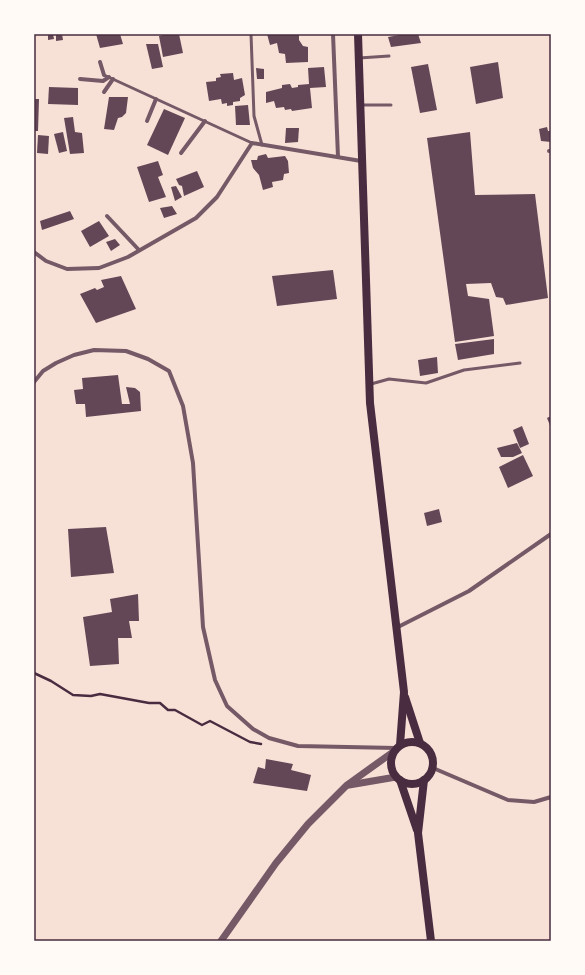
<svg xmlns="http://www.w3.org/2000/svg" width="585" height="975" font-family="Montserrat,sans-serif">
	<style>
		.building { fill: #644757 }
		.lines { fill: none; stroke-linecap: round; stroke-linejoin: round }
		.path { stroke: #4a2c40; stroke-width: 2.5 }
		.service { stroke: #755966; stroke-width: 3 }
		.minor { stroke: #755966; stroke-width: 4 }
		.tertiary { stroke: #755966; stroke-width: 7 }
		.secondary { stroke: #4a2c40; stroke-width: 8 }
		.neatline { fill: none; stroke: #4a2c40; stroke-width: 1.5 }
	</style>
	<rect width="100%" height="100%" fill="#f7e1d7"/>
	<!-- building -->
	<g class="building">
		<path d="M48,34h5l1,5 -6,1z"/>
		<path d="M62,34l1,6 -7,1v-6z"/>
		<path d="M96,34h24l3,10 -23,4z"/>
		<path d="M167,34h12l4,19 -20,4 -4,-21z"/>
		<path d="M267,34h32v6l4,6 5,1v15l-22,1 -1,-9 -6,-1 -2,-10 -7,2z"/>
		<path d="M405,34h13l3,9 -30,4 -3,-10z"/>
		<path d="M146,44h12l5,23 -11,2z"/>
		<path d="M498,62l5,36 -27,6 -6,-37z"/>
		<path d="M428,64l9,46 -17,3 -9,-46z"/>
		<path d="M324,67l2,20 -16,1 2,20 -20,3 -1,-2 -6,1 -1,-3 -8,1 -2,-7 -8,2v-11l16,-4v-3l8,-1 2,4 6,-1v-2l11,-1 -1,-16z"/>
		<path d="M256,68l8,1v10h-7z"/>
		<path d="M233,73l1,7 8,-2 3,17 -5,3v3l-7,1v3l-6,1v-3l-5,1 -1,-5 -12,2 -3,-19 10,-1v-3l5,-1 -1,-3z"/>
		<path d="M49,87l29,1v17l-30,-1z"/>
		<path d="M109,97h19l-2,16 -4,4 -4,1 -4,12 -10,-1z"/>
		<path d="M34,99h5l-1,32h-4z"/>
		<path d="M248,105l2,20h-14l-1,-19z"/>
		<path d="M164,109l21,9 -17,37 -21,-10z"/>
		<path d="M73,117l2,15 7,1 2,20 -14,1 -6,-36z"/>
		<path d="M547,127l1,4h3v11l-10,-1 -2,-12z"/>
		<path d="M286,128h13l-1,14 -13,1z"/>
		<path d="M63,132l4,19 -8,2 -5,-19z"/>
		<path d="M470,132l5,63 60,-1 13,104 -42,7 -3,-7 -7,-1 -5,-14 -25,1 2,12 21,3 5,37 -39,6 -28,-204z"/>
		<path d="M38,135l11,1 -1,18 -11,-1z"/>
		<path d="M266,154l2,4 17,-2 3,5 1,12 -5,1 -1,6 -11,2 1,5 -10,3 -4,-15 -6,-7 -2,-8h6l1,-4z"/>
		<path d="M158,161l5,14 -5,2 8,20 -17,5 -12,-35z"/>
		<path d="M197,171l7,16 -20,9 -2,-10 -3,-1 -3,-6z"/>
		<path d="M176,186l6,11 -7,4 -4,-14z"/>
		<path d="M172,206l5,8 -13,4 -4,-10z"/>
		<path d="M70,211l4,8 -32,11 -2,-9z"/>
		<path d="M99,221l10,15 -19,11 -9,-16z"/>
		<path d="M115,239l5,6 -9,6 -5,-9z"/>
		<path d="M333,270l4,29 -60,7 -5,-30z"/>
		<path d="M121,276l15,33 -40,14 -16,-29 15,-6 2,2 7,-3 -3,-7z"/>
		<path d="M494,339v15l-36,6 -3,-16z"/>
		<path d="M437,357l1,16 -18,3 -2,-16z"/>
		<path d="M118,375l4,29h8l-4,-17 9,1 5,4 1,19 -55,6 -1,-13h-9l-2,-14 9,-1 -1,-11z"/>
		<path d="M551,416v12l-4,-10z"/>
		<path d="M522,426l7,18 -9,4 -7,-18z"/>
		<path d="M517,443l5,10 -9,4h-12l-4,-9z"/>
		<path d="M523,455l10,21 -25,12 -9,-21z"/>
		<path d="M439,509l3,13 -15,4 -3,-13z"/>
		<path d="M106,527l8,46 -43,4 -3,-48z"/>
		<path d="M138,594l1,27h-10l3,17h-14l1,26 -29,2 -7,-49 29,-5 -2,-13z"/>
		<path d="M266,759l27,5 -2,6 20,5 -4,16 -54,-8 5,-16 7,2z"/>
	</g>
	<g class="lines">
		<!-- path -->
		<path class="path" d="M34,673l17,8 22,14 18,1 9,-2 49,9h11l8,7h7l27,15 8,-4 40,21 11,2"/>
		<!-- service -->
		<g class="service">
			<path d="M251,34l3,82 8,29"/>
			<path d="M359,58l30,-2"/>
			<path d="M104,75l148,68"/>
			<path d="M361,105h30"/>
			<path d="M371,384l18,-5 37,4 38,-13 56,-7"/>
		</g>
		<!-- minor -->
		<g class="minor">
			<path d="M333,34l5,123"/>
			<path d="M100,62l4,13"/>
			<path d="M80,79l23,2 6,-4"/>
			<path d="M104,92l9,-13"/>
			<path d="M147,121l9,-22"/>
			<path d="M549,151h2"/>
			<path d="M181,153l24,-32"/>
			<path d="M107,216l32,34"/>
			<path d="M34,252l12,9 21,8 32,-1 29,-11 68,-39 21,-21 35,-54 109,18"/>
			<path d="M34,382l9,-11 13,-8 18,-8 20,-5 32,1 22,8 21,12 14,35 10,57 10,164 12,53 12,26 26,23 16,9 29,8 98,2"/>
			<path d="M396,628l73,-37 82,-57"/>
			<path d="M433,768l75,32 26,2 17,-5"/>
		</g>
		<!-- tertiary -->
		<g class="tertiary">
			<path d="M349,785l47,-8"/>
			<path d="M221,941l55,-78 32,-39 39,-39 46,-33"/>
		</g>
		<!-- secondary -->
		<g class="secondary">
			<path d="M358,34l12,369 34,289 -4,53"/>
			<path d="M405,697l15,46"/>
			<circle cx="412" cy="763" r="21"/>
			<path d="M400,780l17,50"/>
			<path d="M424,780l-6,53 13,108"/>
		</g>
	</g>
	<!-- border -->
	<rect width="585" height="975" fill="none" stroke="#fffaf5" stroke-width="70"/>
	<rect x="35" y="35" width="515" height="905" class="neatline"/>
</svg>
